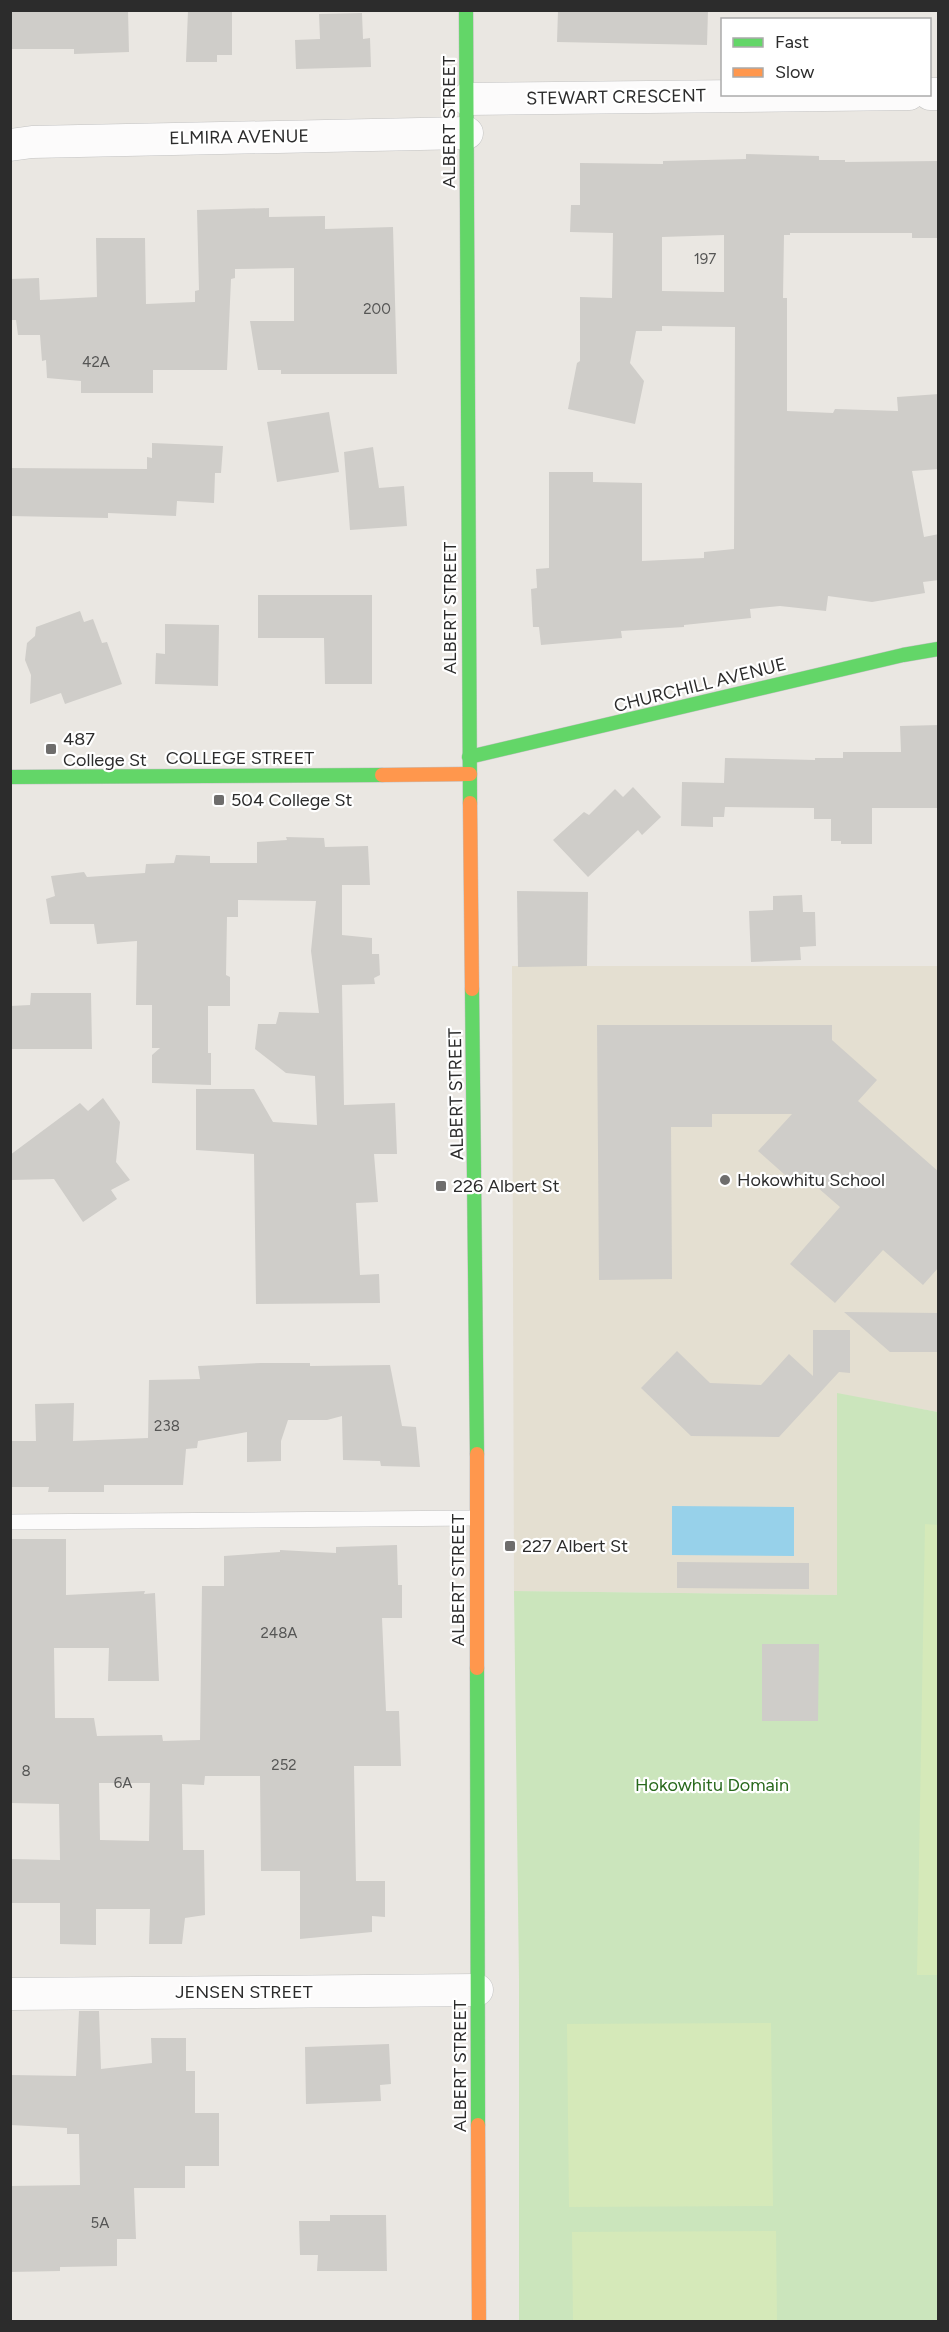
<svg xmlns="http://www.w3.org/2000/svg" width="949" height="2332" font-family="Figtree,sans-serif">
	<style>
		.education { fill: #e4dfd1 }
		.green { fill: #cbe5bc }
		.pitch { fill: #d5e9b9 }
		.water { fill: #97d1ea }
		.building { fill: #cfcdc9; fill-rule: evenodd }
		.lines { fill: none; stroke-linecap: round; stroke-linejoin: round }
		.lane-casing { stroke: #c3c3c3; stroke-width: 16 }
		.street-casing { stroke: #c3c3c3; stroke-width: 33 }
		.fast-casing { stroke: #c3c3c3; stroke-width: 15 }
		.slow-casing { stroke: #c3c3c3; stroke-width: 15 }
		.lane { stroke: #fcfbfb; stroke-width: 15 }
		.street { stroke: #fcfbfb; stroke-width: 32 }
		.fast { stroke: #63d668; stroke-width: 14 }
		.slow { stroke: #ff974d; stroke-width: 14 }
		.poi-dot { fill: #6e6d6c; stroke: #fff; stroke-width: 2 }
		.labels { text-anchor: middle; stroke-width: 4.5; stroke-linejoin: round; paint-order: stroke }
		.number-label { font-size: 15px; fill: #565655 }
		.street-label { font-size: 18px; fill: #2c2c2c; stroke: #fff }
		.poi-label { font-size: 18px; fill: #2c2c2c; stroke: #fff; text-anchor: start }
		.park-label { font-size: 18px; fill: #28691c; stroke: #fff }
	</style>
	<rect width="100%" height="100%" fill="#eae7e2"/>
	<!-- education -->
	<path class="education" d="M512,966h426v446l-101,-18v201l-323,-4z"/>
	<!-- green -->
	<path class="green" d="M837,1393l101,19v909h-419v-341l-5,-389 323,4z"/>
	<!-- pitch -->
	<g class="pitch">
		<path d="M925,1524l13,1v450h-21z"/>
		<path d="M771,2023l2,183 -204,1 -2,-183z"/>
		<path d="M776,2231l1,90h-204l-1,-89z"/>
	</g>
	<!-- water -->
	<path class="water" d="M672,1506l122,1v49l-122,-1z"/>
	<!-- building -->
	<g class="building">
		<path d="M10,10h118l1,42 -55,2v-5h-64z"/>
		<path d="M188,10h44v45h-15v7h-31z"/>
		<path d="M558,10h150l-1,35 -150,-3z"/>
		<path d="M362,13l1,26 7,-1 1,29 -75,2 -1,-29 25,-1 -1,-25z"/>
		<path d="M746,154l73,2v4h26v2l94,-1v77h-27v-5h-122v2h-6l-1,63h4v113l46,2 2,-4 63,2 -1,-14 42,-3v75l-27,2 12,66 15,-3v46l-16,2 2,11 -53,9 -44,-6 -2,15 -46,-5 -30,3 1,9 -67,7v2l-63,4 1,7 -81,7 -2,-18h-6l-2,-38 6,-1 -1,-19 13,-1v-96h44v10l49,1v78l62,-3v-6l30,-3 1,-222 -73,-1v5h-26l-6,32 14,18 -9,43 -67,-15 9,-46 3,-2v-64l32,1 1,-65 -43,-1 1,-27h9v-42l83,1v-3l83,-2zM724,235v57l-62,-1v-54z"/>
		<path d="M269,208v9l56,-1v13l68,-2 4,147h-116v-4h-23l-8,-49h44v-53l-59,1v9l-4,1 -4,91h-74v23h-72v-12l-34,-3 -1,-18 -4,1 -2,-26h-22l-2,-15h-6v-41l29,-1 1,22 57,-3 -1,-59h49l1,66 49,-2v-11l4,-1 -2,-80z"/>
		<path d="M329,412l10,60 -62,10 -10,-60z"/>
		<path d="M152,443l71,3 -2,27h-6l-1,30 -37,-2 -1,15 -68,-3v5l-98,-2v-48l137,1v-12l5,1z"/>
		<path d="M373,447l6,41 25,-2 3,40 -57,4 -6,-78z"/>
		<path d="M258,595h114v89h-47l-1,-46h-66z"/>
		<path d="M80,611l4,11 9,-3 9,24 5,-1 15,42 -57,20 -4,-11 -31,11 1,-29 -6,-15 2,-17 8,-7 1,-9z"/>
		<path d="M165,624l54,1 -1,61 -63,-2 1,-31 9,1z"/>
		<path d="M939,725v83h-67v36h-31v-3h-10v-22h-17v-11l-89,-1 -1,10h-11v10l-32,-1 1,-44 42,1 1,-25 90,2v-2h28v-6h58l-1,-26z"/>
		<path d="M633,787l28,30 -19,18 -4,-5 -50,47 -35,-37 31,-28 5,3 26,-26 8,8z"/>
		<path d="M286,837l38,1 1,9 43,-1 2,39h-28v50l30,3v16h7l1,21 -6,3 1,6 -33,1 2,120 51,-2 2,51h-23l4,48 -22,1 4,72 19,-1 1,29 -124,1 -2,-150 -58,-4v-61h58l19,33 44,3 -2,-49 -29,-3 -31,-24 3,-25h18l3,-12 40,1 -8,-62 5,-50 -78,-1v17h-11l-1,58 4,2v29h-22v47h3v32l-59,-2v-28l8,-7h-8v-43h-16l1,-64 -40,3 -3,-20h-44l-4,-25 9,-3 -4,-20 33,-4 3,5 58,-4 1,-9 28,-1 2,-8 34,1v7h47v-21l30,-2z"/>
		<path d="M517,891l71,1 -1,74 -69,1z"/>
		<path d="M802,895l1,17h12l1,34 -16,1 1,13 -50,2 -2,-51 24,-1v-14z"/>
		<path d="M31,993h60l1,56h-82v-43l20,-1z"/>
		<path d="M597,1025h235v15l45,40 -19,21 81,71v95l-16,18 -40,-35 -48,53 -45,-39 50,-57 -38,-33 -8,9 -36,-32 34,-37h-80v13h-41l1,152 -73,1z"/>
		<path d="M103,1098l17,24 -4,40 14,18 -19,10 6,9 -34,23 -29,-43 -44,1v-25l70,-52 8,8z"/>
		<path d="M844,1312l95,1v39h-49z"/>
		<path d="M813,1330h37v43l-11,-1 -60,65 -88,-1 -50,-48 36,-37 33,32 51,2 28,-31 24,22z"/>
		<path d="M261,1363h49v3l80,-1 12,61 14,1 4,40 -39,-1 -1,-5 -37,-1 -1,-44 -15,4h-39l-7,21v20l-34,1v-30l-49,9 -1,7 -11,1 -3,36h-79v7h-56l1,-5h-39v-46h26l-1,-37 39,-1 -1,38 75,-3 1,-58 51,-1 -2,-13z"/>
		<path d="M10,1539h56v56l79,-4 -1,3 11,-1 4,88h-51l1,-33h-55l1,70h39l3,18 65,-1 1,6 37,-1 2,-154h22v-30l56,-4v-2l56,3v-6l61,-2 1,40h4v33h-20l4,93h13l2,55h-47l2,115h29v36l-13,-1v16l-72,7v-68h-39l-1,-95h-55l-1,9 -22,-1 1,66h21l1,65 -20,3 -3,26h-33l1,-35h-54v36l-36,-1v-41h-50v-44l50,1 -1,-56 -49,-1zM99,1783h51l-1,58 -49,-1z"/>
		<path d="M677,1562l132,1v26l-132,-1z"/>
		<path d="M762,1644h57l-1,77h-56z"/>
		<path d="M79,2011h20l2,58 51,-6 -1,-25h35v33h9v42h24v53h-34v22h-51l2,51h-19v27l-57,1v4l-50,1v-86l70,-1 -1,-51h-12v-6l-57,-3v-50l66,1z"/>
		<path d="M389,2044l2,40 -11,1 1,16 -75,3 -1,-57z"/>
		<path d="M330,2215h56l1,56h-70l1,-16h-18l-1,-34h31z"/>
	</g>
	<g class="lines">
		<!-- lane casing -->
		<g class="lane-casing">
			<path id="lane" d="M10,1522l466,-4"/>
		</g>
		<!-- street casing -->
		<g class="street-casing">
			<g id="street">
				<path d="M930,94h8"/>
				<path d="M467,99l442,-5"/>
				<path d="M10,145l22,-3 435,-9"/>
				<path d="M10,1994l467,-4"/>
			</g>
		</g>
		<!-- fast casing -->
		<g class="fast-casing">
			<g id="fast">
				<path d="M466,10l4,793"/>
				<path d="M469,757l434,-102 35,-6"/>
				<path d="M10,777l372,-2"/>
				<path d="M472,989l5,465"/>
				<path d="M477,1668l1,457"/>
			</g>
		</g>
		<!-- slow casing -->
		<g class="slow-casing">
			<g id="slow">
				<path d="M382,775l88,-1"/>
				<path d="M470,803l2,186"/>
				<path d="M477,1454v214"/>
				<path d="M478,2125l1,197"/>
			</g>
		</g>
		<!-- lane -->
		<use href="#lane" class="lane"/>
		<!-- street -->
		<use href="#street" class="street"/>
		<!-- fast -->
		<use href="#fast" class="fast"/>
		<!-- slow -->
		<use href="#slow" class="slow"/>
	</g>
	<!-- markers -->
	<g class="poi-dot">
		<rect x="45" y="743" width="12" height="12" rx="3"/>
		<rect x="213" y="794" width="12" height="12" rx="3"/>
		<circle cx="725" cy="1180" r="6"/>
		<rect x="435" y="1180" width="12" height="12" rx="3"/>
		<rect x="504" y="1540" width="12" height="12" rx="3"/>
	</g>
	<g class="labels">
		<!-- number labels -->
		<g class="number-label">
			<text x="705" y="264">197</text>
			<text x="377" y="314">200</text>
			<text x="96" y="367">42A</text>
			<text x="167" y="1431">238</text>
			<text x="279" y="1638">248A</text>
			<text x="284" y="1770">252</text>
			<text x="26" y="1776">8</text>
			<text x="123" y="1788">6A</text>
			<text x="100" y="2228">5A</text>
		</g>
		<!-- street labels -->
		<g class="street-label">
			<text transform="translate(616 97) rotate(-1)" y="6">STEWART CRESCENT</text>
			<text transform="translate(449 122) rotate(-90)" y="6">ALBERT STREET</text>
			<text transform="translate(239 137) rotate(-1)" y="6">ELMIRA AVENUE</text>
			<text transform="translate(450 608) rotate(-90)" y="6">ALBERT STREET</text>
			<text transform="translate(700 685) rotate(-14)" y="6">CHURCHILL AVENUE</text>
			<text x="240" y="764">COLLEGE STREET</text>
			<text transform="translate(456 1094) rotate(-91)" y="6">ALBERT STREET</text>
			<text transform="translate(458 1580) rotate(-90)" y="6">ALBERT STREET</text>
			<text x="244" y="1998">JENSEN STREET</text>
			<text transform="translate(460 2066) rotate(-90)" y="6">ALBERT STREET</text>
		</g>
		<!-- poi labels -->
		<g class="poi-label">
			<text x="63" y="745">487<tspan x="63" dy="21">College St</tspan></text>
			<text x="231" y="806">504 College St</text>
			<text x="737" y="1186">Hokowhitu School</text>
			<text x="453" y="1192">226 Albert St</text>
			<text x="522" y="1552">227 Albert St</text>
		</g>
		<!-- park labels -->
		<g class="park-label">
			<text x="712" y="1791">Hokowhitu Domain</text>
		</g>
	</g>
	<!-- border -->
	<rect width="949" height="2332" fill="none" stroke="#2c2c2c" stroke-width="24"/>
	<!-- legend -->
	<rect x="721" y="18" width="210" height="78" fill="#ffffff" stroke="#ababab" stroke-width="1.5"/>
	<rect x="733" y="38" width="30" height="9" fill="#63d668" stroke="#ababab" stroke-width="1.5"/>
	<text x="775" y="48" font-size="18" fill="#2c2c2c">Fast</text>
	<rect x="733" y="68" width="30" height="9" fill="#ff974d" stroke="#ababab" stroke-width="1.5"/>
	<text x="775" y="78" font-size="18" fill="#2c2c2c">Slow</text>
</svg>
